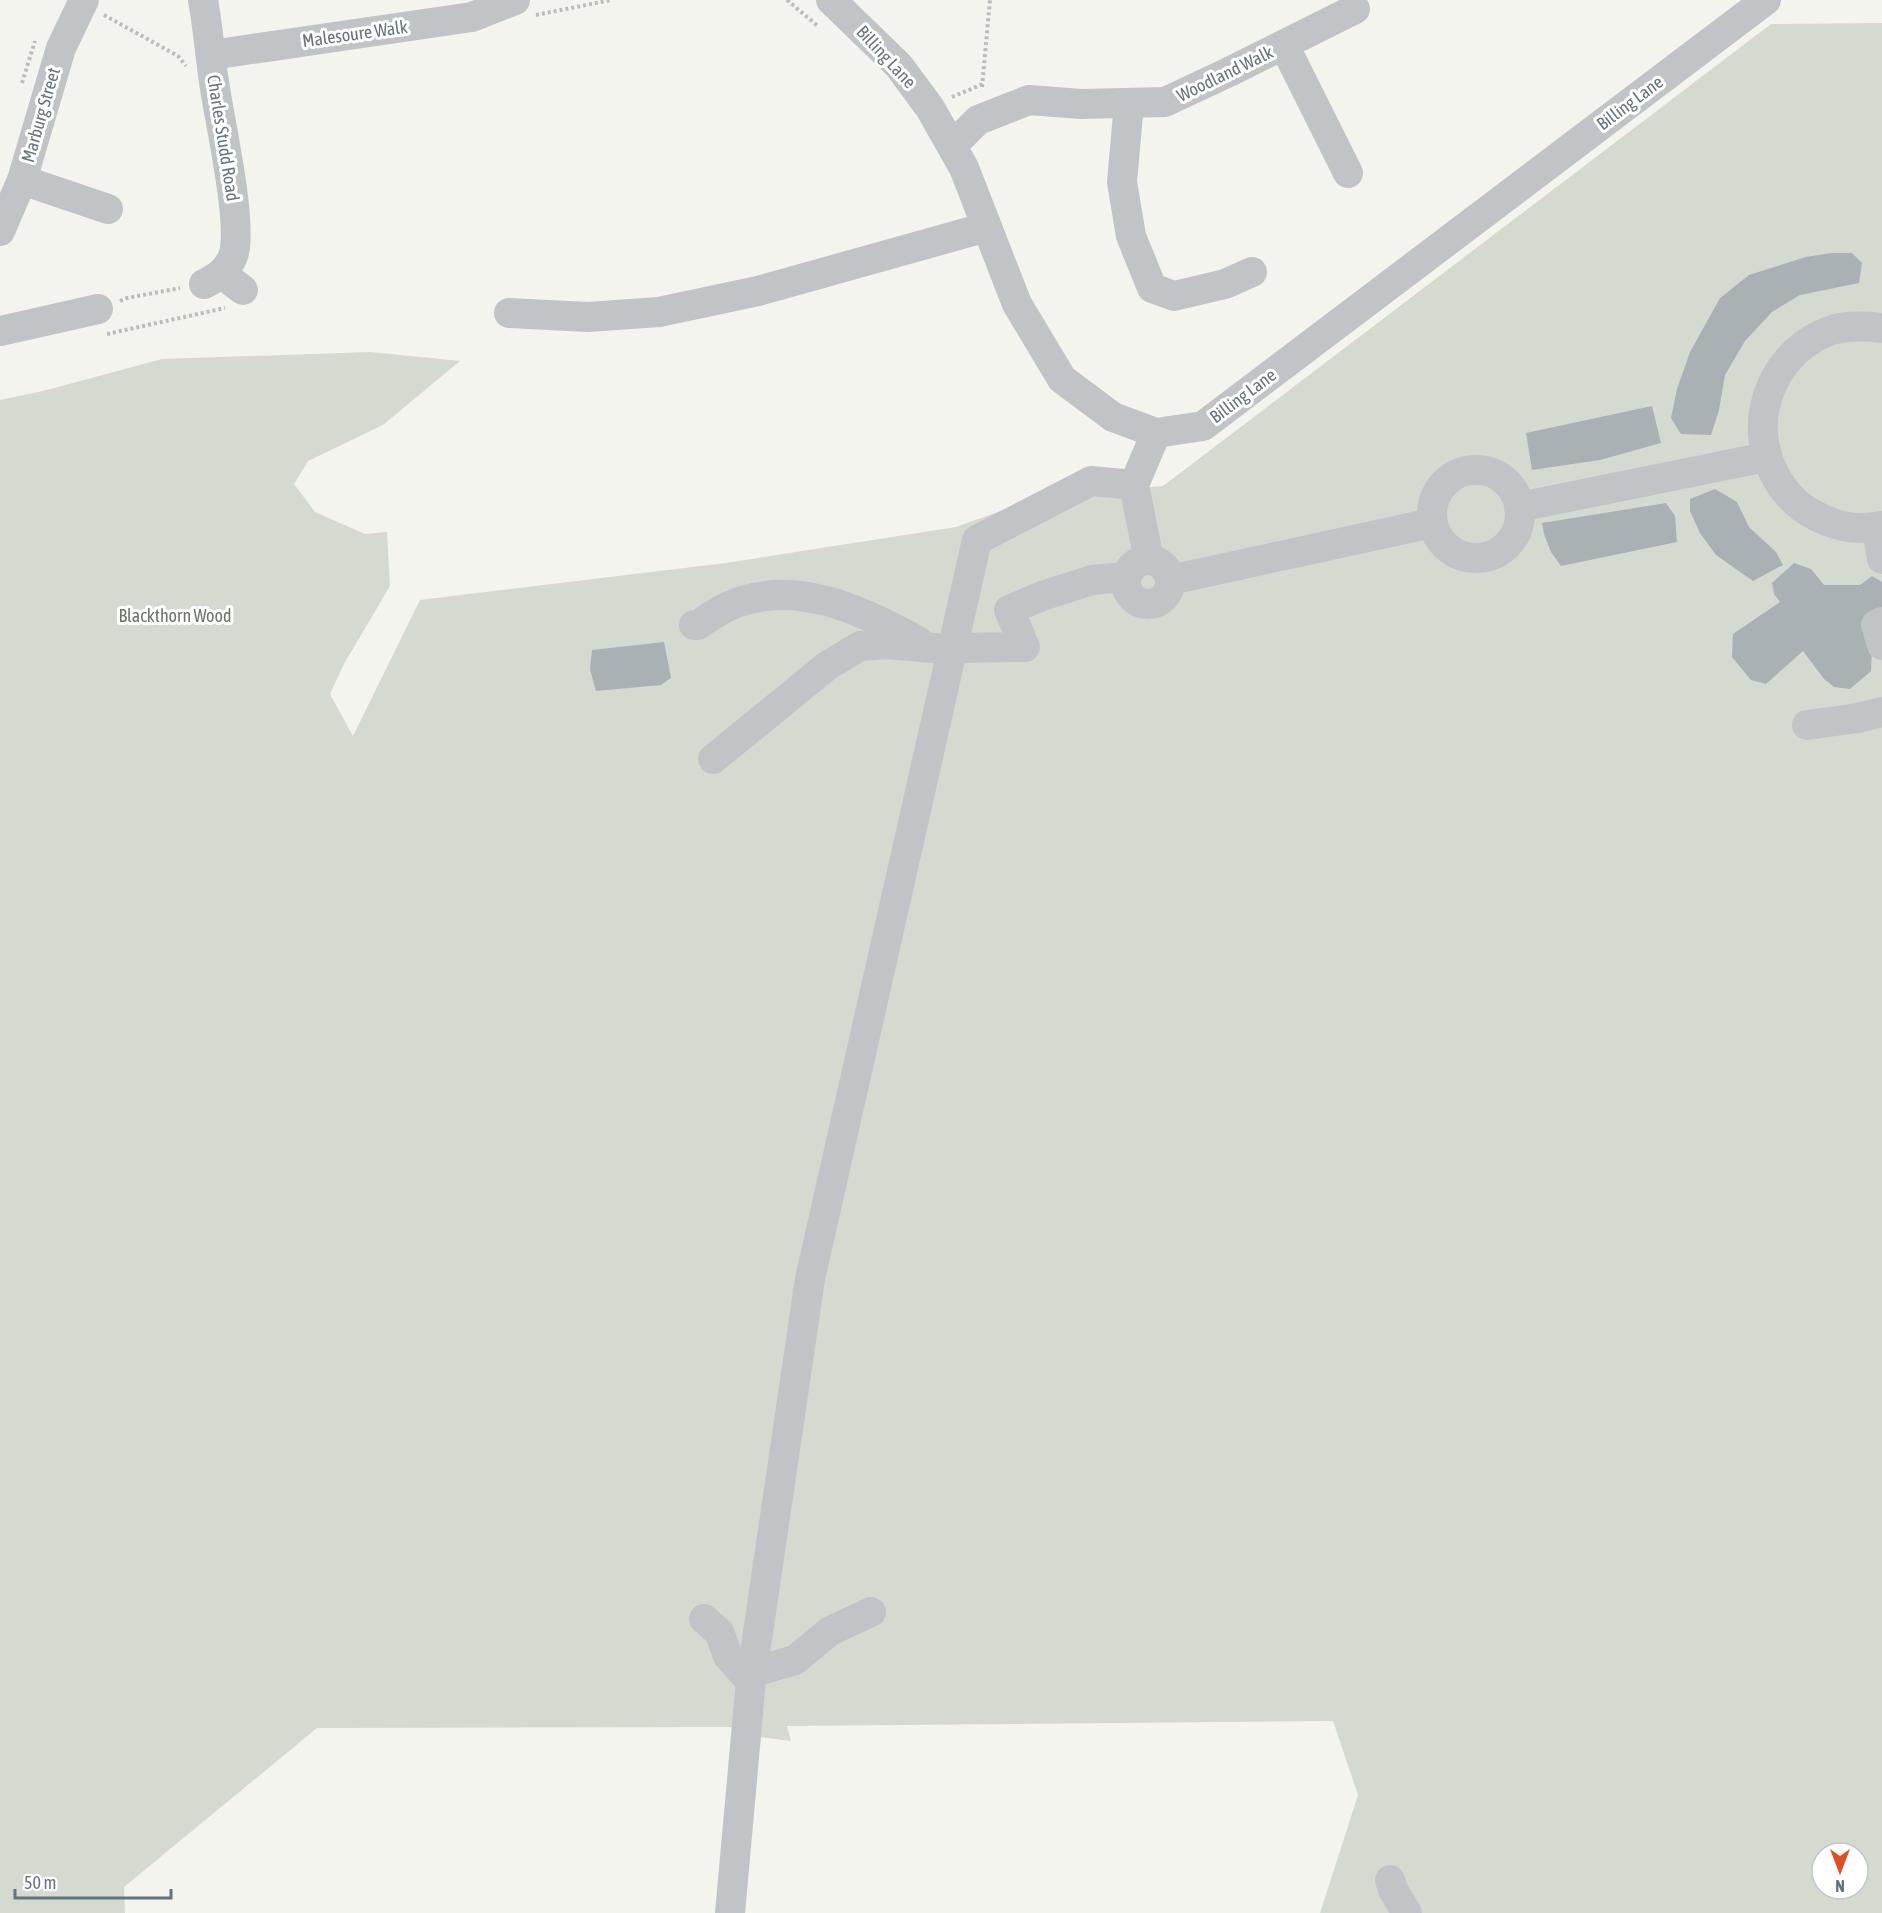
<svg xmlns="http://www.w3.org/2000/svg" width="1882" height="1913" font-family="'Asap Condensed',sans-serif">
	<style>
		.green { fill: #d4dad0; fill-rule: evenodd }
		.building { fill: #aab1b5 }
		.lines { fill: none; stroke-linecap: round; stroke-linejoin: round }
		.path { stroke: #babcbe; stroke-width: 4; stroke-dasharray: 3 3; stroke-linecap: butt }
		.minor { stroke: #c1c4c7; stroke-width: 30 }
		.minor-bridge { stroke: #c1c4c7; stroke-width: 30 }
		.labels { text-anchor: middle; stroke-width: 6; stroke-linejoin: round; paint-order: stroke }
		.street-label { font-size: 18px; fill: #637380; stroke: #fff }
		.park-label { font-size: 18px; fill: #667762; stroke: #fff }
	</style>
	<rect width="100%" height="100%" fill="#f4f4ef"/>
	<!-- green -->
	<path class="green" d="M1882,23v1890h-562l38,-118 -25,-74 -546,5 4,15 -45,-6 1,-8 -430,1 -193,159 1,26h-125v-1513l43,-9 119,-32 209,-7 89,9 -77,64 -75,36 -14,23 21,28 50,22 22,-2 3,54 -46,78 -14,30 23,42 67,-136 306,-37 230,-36 89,-32 118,-9 608,-462zM1822,1853h36v36h-36z"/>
	<!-- building -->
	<g class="building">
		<path d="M1832,253h20l10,10 -3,20 -59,12 -28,17 -27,29 -20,34 -6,35 -8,25 -30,-1 -10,-16 6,-29 13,-37 30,-54 29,-23 57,-18z"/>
		<path d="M1652,406l9,37 -61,17 -68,10 -6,-37z"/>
		<path d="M1715,489l22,13 12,25 27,25 7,13 -30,16 -37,-26 -16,-22 -10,-22v-12z"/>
		<path d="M1666,503l9,13 2,26 -116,24 -10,-14 -7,-18 -2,-11z"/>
		<path d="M1794,563l17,6 13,16h36l12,-9 10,6v35l-10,29 -1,25 -21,18 -16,-2 -10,-8 -21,-28 -37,33 -15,-4 -19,-23 1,-23 47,-32 -6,-8 -2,-11z"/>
		<path d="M664,642l7,36 -10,7 -65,6 -6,-22 2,-19z"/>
	</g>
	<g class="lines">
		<!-- path -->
		<g class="path">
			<path d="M787,0l32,27"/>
			<path d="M104,15l74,41 8,10"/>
			<path d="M536,15l75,-15"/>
			<path d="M22,83l13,-42"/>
			<path d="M982,87l8,-87"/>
			<path d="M952,97l31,-13"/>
			<path d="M120,301l7,-3 53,-10"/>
			<path d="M107,334l118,-26"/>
		</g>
		<!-- minor -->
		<g class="minor">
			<path d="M203,0c5,27 7,55 11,82 5,36 30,145 19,174 -6,15 -15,21 -29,28"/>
			<path d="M831,0l68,66 31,42 34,60 53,136 45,75 51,38 43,16 47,-7 563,-426"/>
			<path d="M1284,45l64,128"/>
			<path d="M211,55l261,-38 43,-17"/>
			<path d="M1129,103l-7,79 9,54 21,52 22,8 51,-12 27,-12"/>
			<path d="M952,146l26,-26 51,-20 52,4 84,-2 64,-30 126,-63"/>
			<path d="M22,180l86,29"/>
			<path d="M0,231l22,-51 39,-132 23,-48"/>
			<path d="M222,274l21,16"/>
			<path d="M509,313l79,4 71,-5 99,-21 229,-64"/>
			<path d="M1882,328c-16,-2 -34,-3 -50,2 -57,19 -86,87 -59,141 9,19 23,35 43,45 22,11 42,15 66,10"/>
			<path d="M0,331l98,-22"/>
			<circle cx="1476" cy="514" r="44"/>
			<path d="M1519,507l247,-50"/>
			<path d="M1877,527l5,32"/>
			<path d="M1149,560l-15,-75 22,-52"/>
			<circle cx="1148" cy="582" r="22"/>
			<path d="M1170,580l262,-57"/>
			<path d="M1882,622l-6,3 6,20"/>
			<path d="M694,625h4c10,-7 20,-14 31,-19 64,-29 133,4 189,35"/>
			<path d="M959,648l66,-1 -16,-37 33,-14 50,-16 34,-3"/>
			<path d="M1807,725l51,-7 24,-6"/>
			<path d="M713,759l114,-93 33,-20 27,-2 58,5"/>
			<path d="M704,1619l15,13 9,24 17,19 6,-2"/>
			<path d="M754,1672l41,-12 35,-29 41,-19"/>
			<path d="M1390,1880l3,10 14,23"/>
			<path d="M730,1913l21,-233 59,-401 167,-739 114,-59 43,4"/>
		</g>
		<!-- minor-bridge -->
		<path class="minor-bridge" d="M751,1673l3,-1"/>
	</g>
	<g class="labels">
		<!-- street labels -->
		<g class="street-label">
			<text transform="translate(355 34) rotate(-8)" y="6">Malesoure Walk</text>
			<text transform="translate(886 57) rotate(47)" y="6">Billing Lane</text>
			<text transform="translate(1225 74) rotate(-26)" y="6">Woodland Walk</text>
			<text transform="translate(1630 103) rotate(-37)" y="6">Billing Lane</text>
			<text transform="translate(41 115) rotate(-74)" y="6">Marburg Street</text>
			<text transform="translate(223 138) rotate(81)" y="6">Charles Studd Road</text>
			<text transform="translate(1243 396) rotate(-37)" y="6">Billing Lane</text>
		</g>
		<!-- park labels -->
		<g class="park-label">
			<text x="175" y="622">Blackthorn Wood</text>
		</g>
	</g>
	<!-- north arrow -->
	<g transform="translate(1840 1871) rotate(180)"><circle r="28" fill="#ffffff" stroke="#c1c7cc" stroke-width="1.5"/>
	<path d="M0-4.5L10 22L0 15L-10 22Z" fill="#df4f24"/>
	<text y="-9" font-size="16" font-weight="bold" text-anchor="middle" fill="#637380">N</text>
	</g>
	<!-- scale -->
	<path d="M15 1889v9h156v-9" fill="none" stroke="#637380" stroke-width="3"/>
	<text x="24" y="1889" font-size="18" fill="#637380" stroke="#ffffff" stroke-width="4.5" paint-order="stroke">50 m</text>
</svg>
